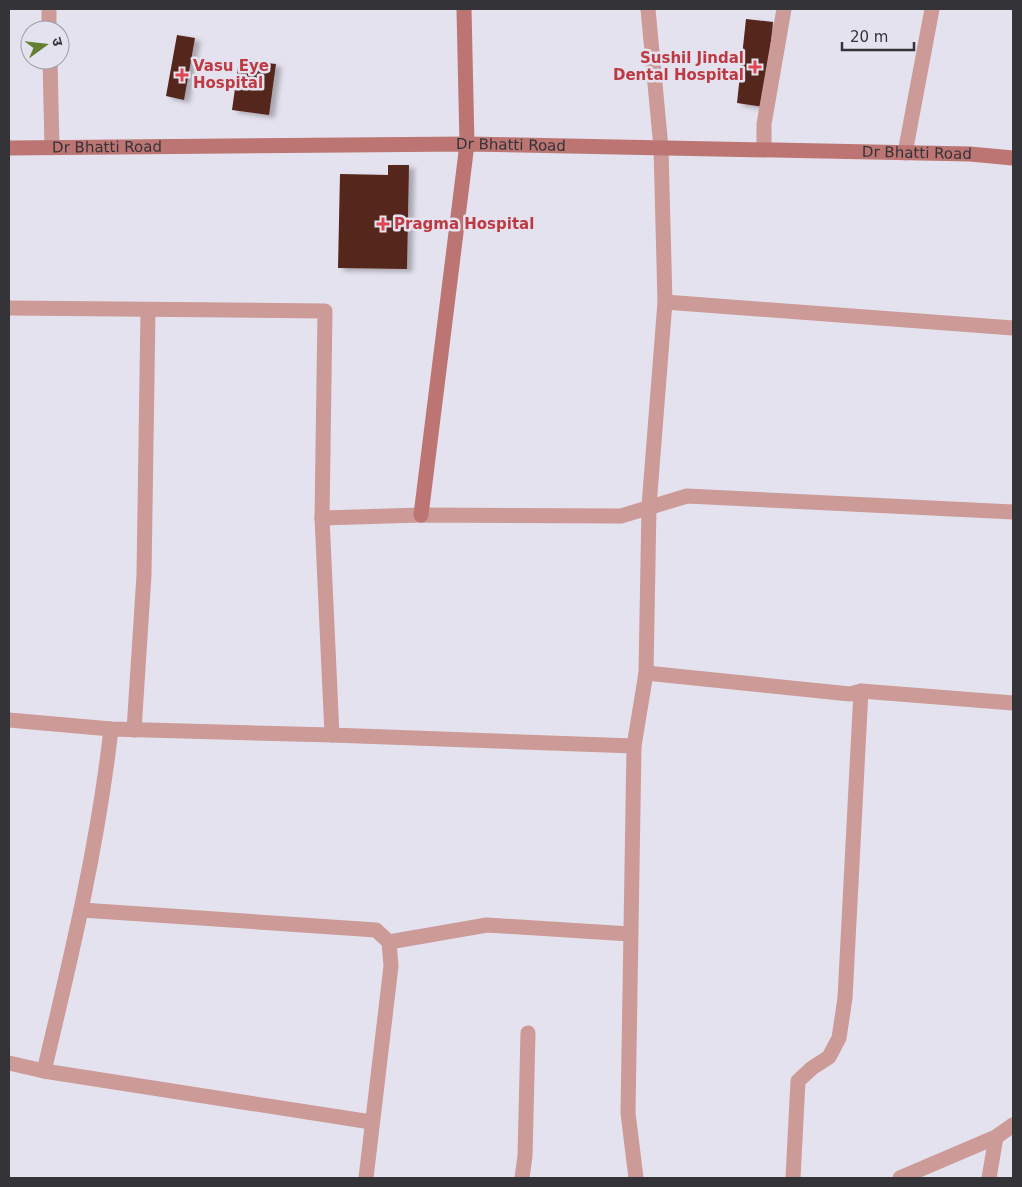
<svg xmlns="http://www.w3.org/2000/svg" width="1022" height="1187" font-family="'DejaVu Sans','Noto Sans Devanagari',sans-serif">
	<style>
		.building { fill: #54251d; filter: url(#shadow) }
		.lines { fill: none; stroke-linecap: round; stroke-linejoin: round }
		.street { stroke: #cc9a97; stroke-width: 15 }
		.secondary { stroke: #bc7572; stroke-width: 15 }
		.health-dot { fill: #e0444e; stroke: #e4e2ee; stroke-width: 2 }
		.labels { text-anchor: middle; stroke-width: 5; stroke-linejoin: round; paint-order: stroke }
		.health-label { font-size: 15px; font-weight: bold; fill: #be3a42; stroke: #e4e2ee; text-anchor: start }
		.street-label { font-size: 15px; fill: #343338; stroke: #e4e2ee }
	</style>
	<defs>
		<filter id="shadow"><feDropShadow dx="5.5" dy="3" stdDeviation="2.5" flood-color="#0004"/></filter>
	</defs>
	<rect width="100%" height="100%" fill="#e4e2ee"/>
	<!-- building -->
	<g class="building">
		<path d="M746,19l27,3 -9,85 -27,-4z"/>
		<path d="M177,35l18,3 -11,62 -18,-4z"/>
		<path d="M239,60l37,4 -7,51 -37,-5z"/>
		<path d="M388,165h21l-2,104 -69,-1 2,-94 48,1z"/>
	</g>
	<g class="lines">
		<!-- street -->
		<g class="street">
			<path d="M49,9v21"/>
			<path d="M50,60l2,87"/>
			<path d="M764,150v-26l20,-115"/>
			<path d="M905,153l27,-144"/>
			<path d="M665,302l348,26"/>
			<path d="M9,308l316,3 -3,207 10,217 302,11"/>
			<path d="M322,518l99,-3 200,1 66,-20 326,16"/>
			<path d="M646,673l204,21 11,-3 152,12"/>
			<path d="M9,720l102,9 221,6"/>
			<path d="M134,730l10,-155 4,-265"/>
			<path d="M82,910l294,20 13,12 2,24 -25,212"/>
			<path d="M389,942l98,-17 143,9"/>
			<path d="M9,1063l35,8 327,51"/>
			<path d="M44,1071c27,-113 54,-226 67,-342"/>
			<path d="M522,1178l3,-22 3,-123"/>
			<path d="M636,1178l-8,-65 6,-367 12,-73 3,-167 16,-204 -4,-154 -13,-139"/>
			<path d="M793,1178l5,-97 14,-13 17,-11 10,-19 6,-40 16,-307"/>
			<path d="M900,1178l96,-41 17,-12"/>
			<path d="M989,1178l7,-41"/>
		</g>
		<!-- secondary -->
		<g class="secondary">
			<path id="s1" d="M9,148l458,-4 503,10 43,4"/>
			<path d="M421,515l46,-371 -3,-135"/>
		</g>
	</g>
	<!-- markers -->
	<g class="health-dot">
		<path d="M752.5 59.5h5v5h5v5h-5v5h-5v-5h-5v-5h5z"/>
		<path d="M179.5 67.5h5v5h5v5h-5v5h-5v-5h-5v-5h5z"/>
		<path d="M380.5 216.5h5v5h5v5h-5v5h-5v-5h-5v-5h5z"/>
	</g>
	<g class="labels">
		<!-- health labels -->
		<g class="health-label">
			<text x="744" y="63" text-anchor="end">Sushil Jindal<tspan x="744" dy="17">Dental Hospital</tspan></text>
			<text x="193" y="71">Vasu Eye<tspan x="193" dy="17">Hospital</tspan></text>
			<text x="394" y="229">Pragma Hospital</text>
		</g>
		<!-- street labels -->
		<g class="street-label">
			<text dy="5" stroke="none"><textPath href="#s1" startOffset="502">Dr Bhatti Road</textPath></text>
			<text dy="5" stroke="none"><textPath href="#s1" startOffset="98">Dr Bhatti Road</textPath></text>
			<text dy="5" stroke="none"><textPath href="#s1" startOffset="908">Dr Bhatti Road</textPath></text>
		</g>
	</g>
	<!-- border -->
	<rect width="1022" height="1187" fill="none" stroke="#343338" stroke-width="20"/>
	<!-- north arrow -->
	<g transform="translate(45 45) rotate(75)"><circle r="24" fill="#e4e2ee" stroke="#9e9ca5"/>
	<path d="M0-4L9 19L0 12L-9 19Z" fill="#647e32"/>
	<text y="-8" font-size="14" font-weight="bold" text-anchor="middle" fill="#343338">उ</text>
	</g>
	<!-- scale -->
	<path d="M842 42v8h72v-8" fill="none" stroke="#343338" stroke-width="2.5"/>
	<text x="850" y="42" font-size="15" fill="#343338" stroke="#e4e2ee" stroke-width="4" paint-order="stroke">20 m</text>
</svg>
